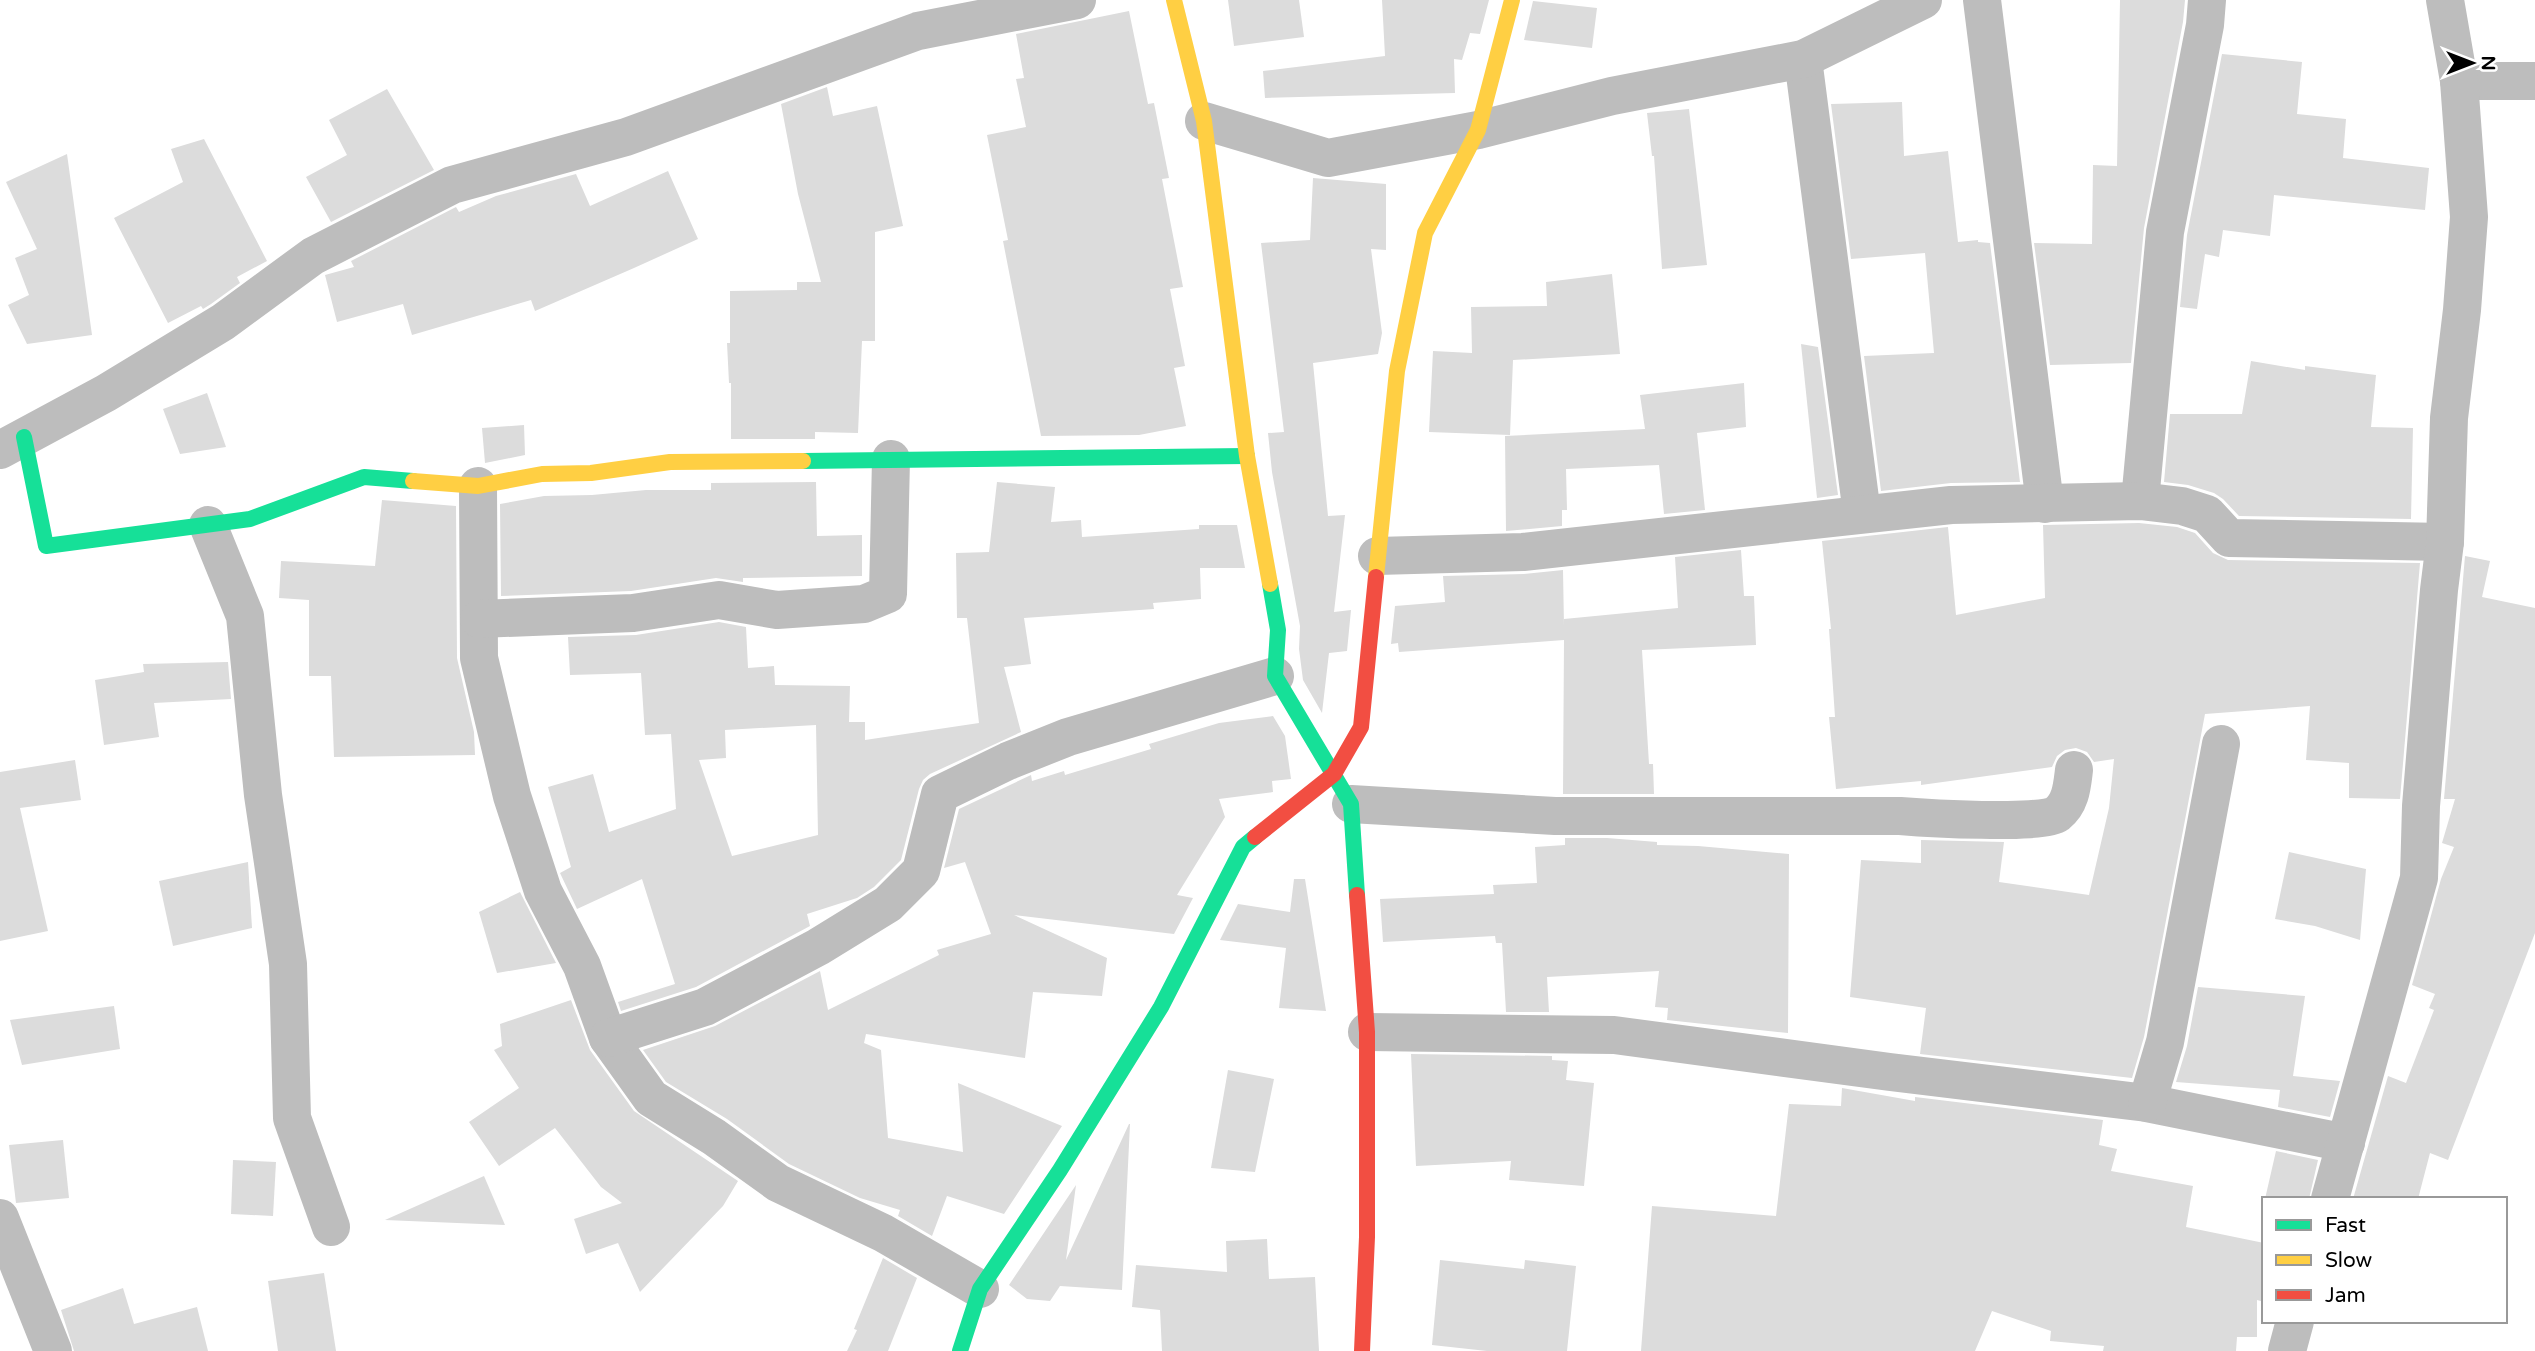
<svg xmlns="http://www.w3.org/2000/svg" width="2535" height="1351" font-family="'Varela Round',sans-serif">
	<style>
		.building { fill: #dcdcdc; fill-rule: evenodd }
		.lines { fill: none; stroke-linecap: round; stroke-linejoin: round }
		.street { stroke: #bdbdbd; stroke-width: 38 }
		.fast { stroke: #16e098; stroke-width: 16 }
		.slow { stroke: #ffcf43; stroke-width: 16 }
		.jam { stroke: #f24e42; stroke-width: 16 }
	</style>
	<rect width="100%" height="100%" fill="#fff"/>
	<!-- building -->
	<g class="building">
		<path d="M1228,0h71l5,37 -70,9z"/>
		<path d="M1382,0h107l-9,34 -10,-1 -8,27 -8,-1 1,34 -190,5 -2,-27 122,-15z"/>
		<path d="M2120,0h65l-2,22 -39,206 -13,135 -81,2 -16,-122 58,1 1,-79 24,1z"/>
		<path d="M1533,1l64,7 -5,40 -68,-8z"/>
		<path d="M1129,11l19,93 6,-1 15,75 -7,1 21,108 -13,2 15,77 -11,2 12,58 -47,9 -98,1 -38,-195 5,-1 -21,-105 39,-8 -10,-48 8,-1 -8,-44z"/>
		<path d="M2222,54l80,8 -5,52 49,5 -3,39 86,10 -4,42 -151,-15 -4,41 -47,-6 -4,27 -14,-3 -8,55 -17,-2 7,-72z"/>
		<path d="M827,87l6,29 44,-10 26,120 -28,6v109h-13l-4,92 -43,-1v7h-84v-56h-2l-2,-40h3v-52l67,-1v-8h24l-23,-88 -17,-90z"/>
		<path d="M387,89l47,81 -103,52 -25,-45 41,-22 -18,-35z"/>
		<path d="M1902,102l2,54 44,-5 10,91 20,-2v2l12,1 30,239 -69,1 -70,8 -17,-135 70,-3 -9,-100 -74,6 -20,-155z"/>
		<path d="M1689,109l18,156 -45,4 -8,-113h-2l-5,-43z"/>
		<path d="M204,139l63,122 -30,16 3,6 -29,21 -8,5 -2,-3 -33,17 -54,-105 69,-36 -12,-33z"/>
		<path d="M67,154l25,181 -65,9 -19,-39 21,-10 -14,-37 22,-9 -31,-67z"/>
		<path d="M668,171l30,68 -64,29 -99,43 -4,-11 -119,35 -9,-31 -66,18 -12,-47 29,-8 -3,-6 105,-54 3,5 37,-16 80,-22 14,32z"/>
		<path d="M1313,178l73,6v66l-15,-1 11,84 -4,21 -65,9 15,153 17,-1 -11,97 17,-2 -4,41 -18,2 -7,60 -19,-33 -4,-31 1,-23 -28,-154 -4,-39 16,-1 -23,-189 49,-3z"/>
		<path d="M1612,274l8,80 -107,6 -3,75 -81,-3 4,-81 39,2 -1,-46 76,-1 -1,-24z"/>
		<path d="M1801,344l17,3 20,148 -21,3z"/>
		<path d="M2251,361l54,9v-4l71,9 -5,52 42,1 -2,91 -172,-3 -16,-17 -9,-6 -26,-8 -24,-3 6,-68h72z"/>
		<path d="M1744,383l2,44 -49,6 8,77 -41,4 -5,-49 -93,4 1,41h-5v16l-56,5 -1,-95 140,-7 -5,-34z"/>
		<path d="M207,393l19,54 -46,7 -17,-45z"/>
		<path d="M524,425l1,30 -40,8 -3,-35z"/>
		<path d="M816,482l1,54 45,-1v41l-119,2v4l-27,-4 -85,13 -130,5 -1,-92 44,-8 48,-1 54,-5h65v-7z"/>
		<path d="M997,482l58,5 -4,35 30,-2 1,17 117,-8v-4h38l8,43h-45l1,31 -48,4 1,6 -130,9 7,46 -27,3 17,65 -91,42 -7,6 -4,9 -18,71 -27,27 -17,11 -50,16 3,12 -114,61 -75,24 -3,-9 57,-18 -33,-105 -65,30 -17,-36 11,-6 -23,-80 45,-13 16,58 67,-23 -5,-75 -26,1 -4,-62 -71,2 -2,-38 68,-2 83,-13 27,5 2,41 26,-2 1,19 75,1 -1,36h16v18l114,-17 -12,-105h-10l-1,-65 33,-1zM816,725l2,110 -86,21 -33,-96 27,-2 -1,-28z"/>
		<path d="M382,500l74,6 1,152 17,74 1,23 -141,2 -3,-81h-22v-76l-30,-2 2,-37 94,5z"/>
		<path d="M2139,523l38,4 18,6 18,20 15,7 192,3 -20,236 -51,-1v-35l-43,-3 4,-54 -105,8 -61,323 -12,41 -212,-24 6,-46 -76,-11 11,-137 60,3v-23l83,2 -5,40 90,13 20,-87 5,-49 -20,3 -7,-10 -11,-4 -11,2 -8,6 -5,11 -131,18v-4l-85,8 -7,-72h6l-6,-88h2l-9,-88 126,-14 8,88 89,-17 -2,-73z"/>
		<path d="M1741,550l3,46h10l2,49 -114,5 7,114h4l1,30h-91l1,-154 -165,12 -1,-9 -7,1 4,-38 50,-4 -2,-26 81,-2 39,-4 1,57v-8l114,-11 -3,-51z"/>
		<path d="M2465,556l25,5 -8,36 53,11v325l-87,227 -18,-7 -12,46h-65l35,-123 18,7 28,-73 -5,-2 6,-14 -23,-9 29,-106 13,-32 -12,-4 13,-44h-11z"/>
		<path d="M228,662l3,37 -77,4 5,34 -55,8 -9,-65 49,-8 -1,-8z"/>
		<path d="M1273,716l12,20 6,43 -19,2 1,11 -54,7 6,18 -48,78 16,3 -19,36 -160,-19 93,43 -5,38 -69,-4 -8,66 -159,-24 -2,9 17,7 7,88 75,14 -5,-69 104,43 -58,88 -57,-18 -15,40 -34,-20 2,-6 -40,-12 -71,-34 -62,-45 -61,-37 -23,-32 72,-24 105,-55 8,39 111,-55 -2,-5 54,-16 -26,-72 -21,6 15,-59 72,-34 1,6 32,-10 1,4 86,-26 -2,-5 70,-21z"/>
		<path d="M75,760l6,40 -61,8 28,123 -48,10v-169z"/>
		<path d="M1565,838h42l50,4v3l41,1 91,8 -1,179 -121,-13 1,-12 -13,-1 4,-36 -112,6 2,35h-43l-4,-69h-6l-1,-7 -112,6 -3,-43 114,-5 -1,-9 44,-2 -2,-36 30,-2z"/>
		<path d="M2289,852l77,17 -6,71 -45,-14 -40,-7z"/>
		<path d="M248,862l4,66 -79,18 -14,-65z"/>
		<path d="M1294,879h11l21,132 -47,-3 7,-60 -66,-8 18,-36 52,8z"/>
		<path d="M520,892l36,71 -59,10 -18,-61z"/>
		<path d="M2198,987l107,9 -12,80 47,5 -10,36 -52,-10 2,-17 -104,-8 11,-36z"/>
		<path d="M571,1000l19,50 44,61 104,70 -15,25 -83,86 -22,-49 -32,11 -12,-35 48,-16 -21,-16 -46,-59 -56,38 -30,-44 50,-34 -25,-38 8,-4 -2,-22z"/>
		<path d="M114,1006l6,43 -98,16 -12,-45z"/>
		<path d="M1411,1054l141,2v4l16,1 -2,19 28,3 -10,103 -75,-6 2,-19 -95,5z"/>
		<path d="M1228,1070l46,9 -19,93 -44,-4z"/>
		<path d="M1842,1088l73,13v-4l188,23 -4,25 18,4 -6,22 82,15 -7,41 78,16v59l-7,-2v37h-20l-1,14h-133l1,-5 -54,-5 1,-10 -59,-20 -17,40h-334l11,-145 124,10 13,-112 52,2z"/>
		<path d="M1129,1124h1l-8,166 -62,-4 -10,15 -23,-2 -18,-14 67,-100 -10,75z"/>
		<path d="M63,1140l6,58 -53,5 -7,-58z"/>
		<path d="M2276,1151l42,9 -9,39h-44z"/>
		<path d="M233,1160l43,2 -3,54 -42,-2z"/>
		<path d="M484,1176l21,49 -120,-5z"/>
		<path d="M1267,1239l2,40 46,-2 4,74h-157l-2,-41 -28,-3 4,-42 91,7 -1,-31z"/>
		<path d="M883,1258l34,20 -29,73h-41l10,-21 -3,-1z"/>
		<path d="M1440,1260l84,9 1,-9 51,6 -9,85h-80l-55,-6z"/>
		<path d="M324,1273l12,78h-58l-10,-70z"/>
		<path d="M123,1288l11,36 63,-17 11,44h-134l-13,-41z"/>
	</g>
	<g class="lines">
		<!-- street -->
		<g class="street">
			<path d="M1982,0l63,504"/>
			<path d="M1803,59l59,455"/>
			<path d="M2459,81h76"/>
			<path d="M1204,121l124,37 150,-28 134,-34 191,-37 120,-59"/>
			<path d="M0,450l106,-57 117,-71 90,-66 139,-71 174,-48 292,-106 159,-31"/>
			<path d="M478,486l1,172 33,138 31,95 39,75 26,72 43,60 63,39 64,46 105,50 97,56"/>
			<path d="M2140,501l25,-269 40,-207 2,-25"/>
			<path d="M208,525l37,91 18,179 25,169 4,154 39,109"/>
			<path d="M1377,556l146,-4 428,-47 189,-4 42,5 25,8 22,24 216,4"/>
			<path d="M479,619l154,-6 86,-13 58,10 87,-6 24,-10 3,-135"/>
			<path d="M1351,804l204,12h345c24,2 142,9 157,-2 14,-11 15,-28 17,-44"/>
			<path d="M1367,1032l247,3 276,37 257,31 199,40"/>
			<path d="M608,1038l97,-31 113,-60 70,-43 33,-33 19,-77 68,-33 60,-24 207,-61"/>
			<path d="M2147,1103l18,-61 56,-298"/>
			<path d="M2330,1199l89,-321 2,-72 18,-216 6,-48 4,-124 13,-108 7,-93 -10,-136 -14,-81"/>
			<path d="M0,1218l53,133"/>
			<path d="M2287,1351l8,-30"/>
		</g>
		<!-- fast -->
		<g class="fast">
			<path d="M24,437l22,109 204,-27 114,-42 49,4"/>
			<path d="M803,461l444,-5"/>
			<path d="M1270,584l8,46 -3,46 76,128 6,91"/>
			<path d="M960,1351l20,-62 80,-119 101,-163 82,-160 12,-10"/>
		</g>
		<!-- slow -->
		<g class="slow">
			<path d="M1174,0l30,121 43,335 23,128"/>
			<path d="M413,481l65,5 64,-12 49,-1 79,-11 133,-1"/>
			<path d="M1376,577l21,-206 28,-138 53,-103 34,-130"/>
		</g>
		<!-- jam -->
		<g class="jam">
			<path d="M1255,837l79,-63 27,-47 15,-150"/>
			<path d="M1357,895l10,137v205l-5,114"/>
		</g>
	</g>
	<!-- legend -->
	<rect x="2262" y="1197" width="245" height="126" fill="#ffffff" stroke="#999999" stroke-width="2"/>
	<rect x="2276" y="1220" width="35" height="10" fill="#16e098" stroke="#999999" stroke-width="2"/>
	<text x="2325" y="1232" font-size="21" fill="#000000">Fast</text>
	<rect x="2276" y="1255" width="35" height="10" fill="#ffcf43" stroke="#999999" stroke-width="2"/>
	<text x="2325" y="1267" font-size="21" fill="#000000">Slow</text>
	<rect x="2276" y="1290" width="35" height="10" fill="#f24e42" stroke="#999999" stroke-width="2"/>
	<text x="2325" y="1302" font-size="21" fill="#000000">Jam</text>
	<!-- north arrow -->
	<g transform="translate(2472 63) rotate(90)" stroke="#ffffff" stroke-width="5" paint-order="stroke">
	<path d="M0-5L12 26L0 18L-12 26Z" fill="#000000"/>
	<text y="-10" font-size="19" font-weight="bold" text-anchor="middle" fill="#000000">N</text>
	</g>
</svg>
